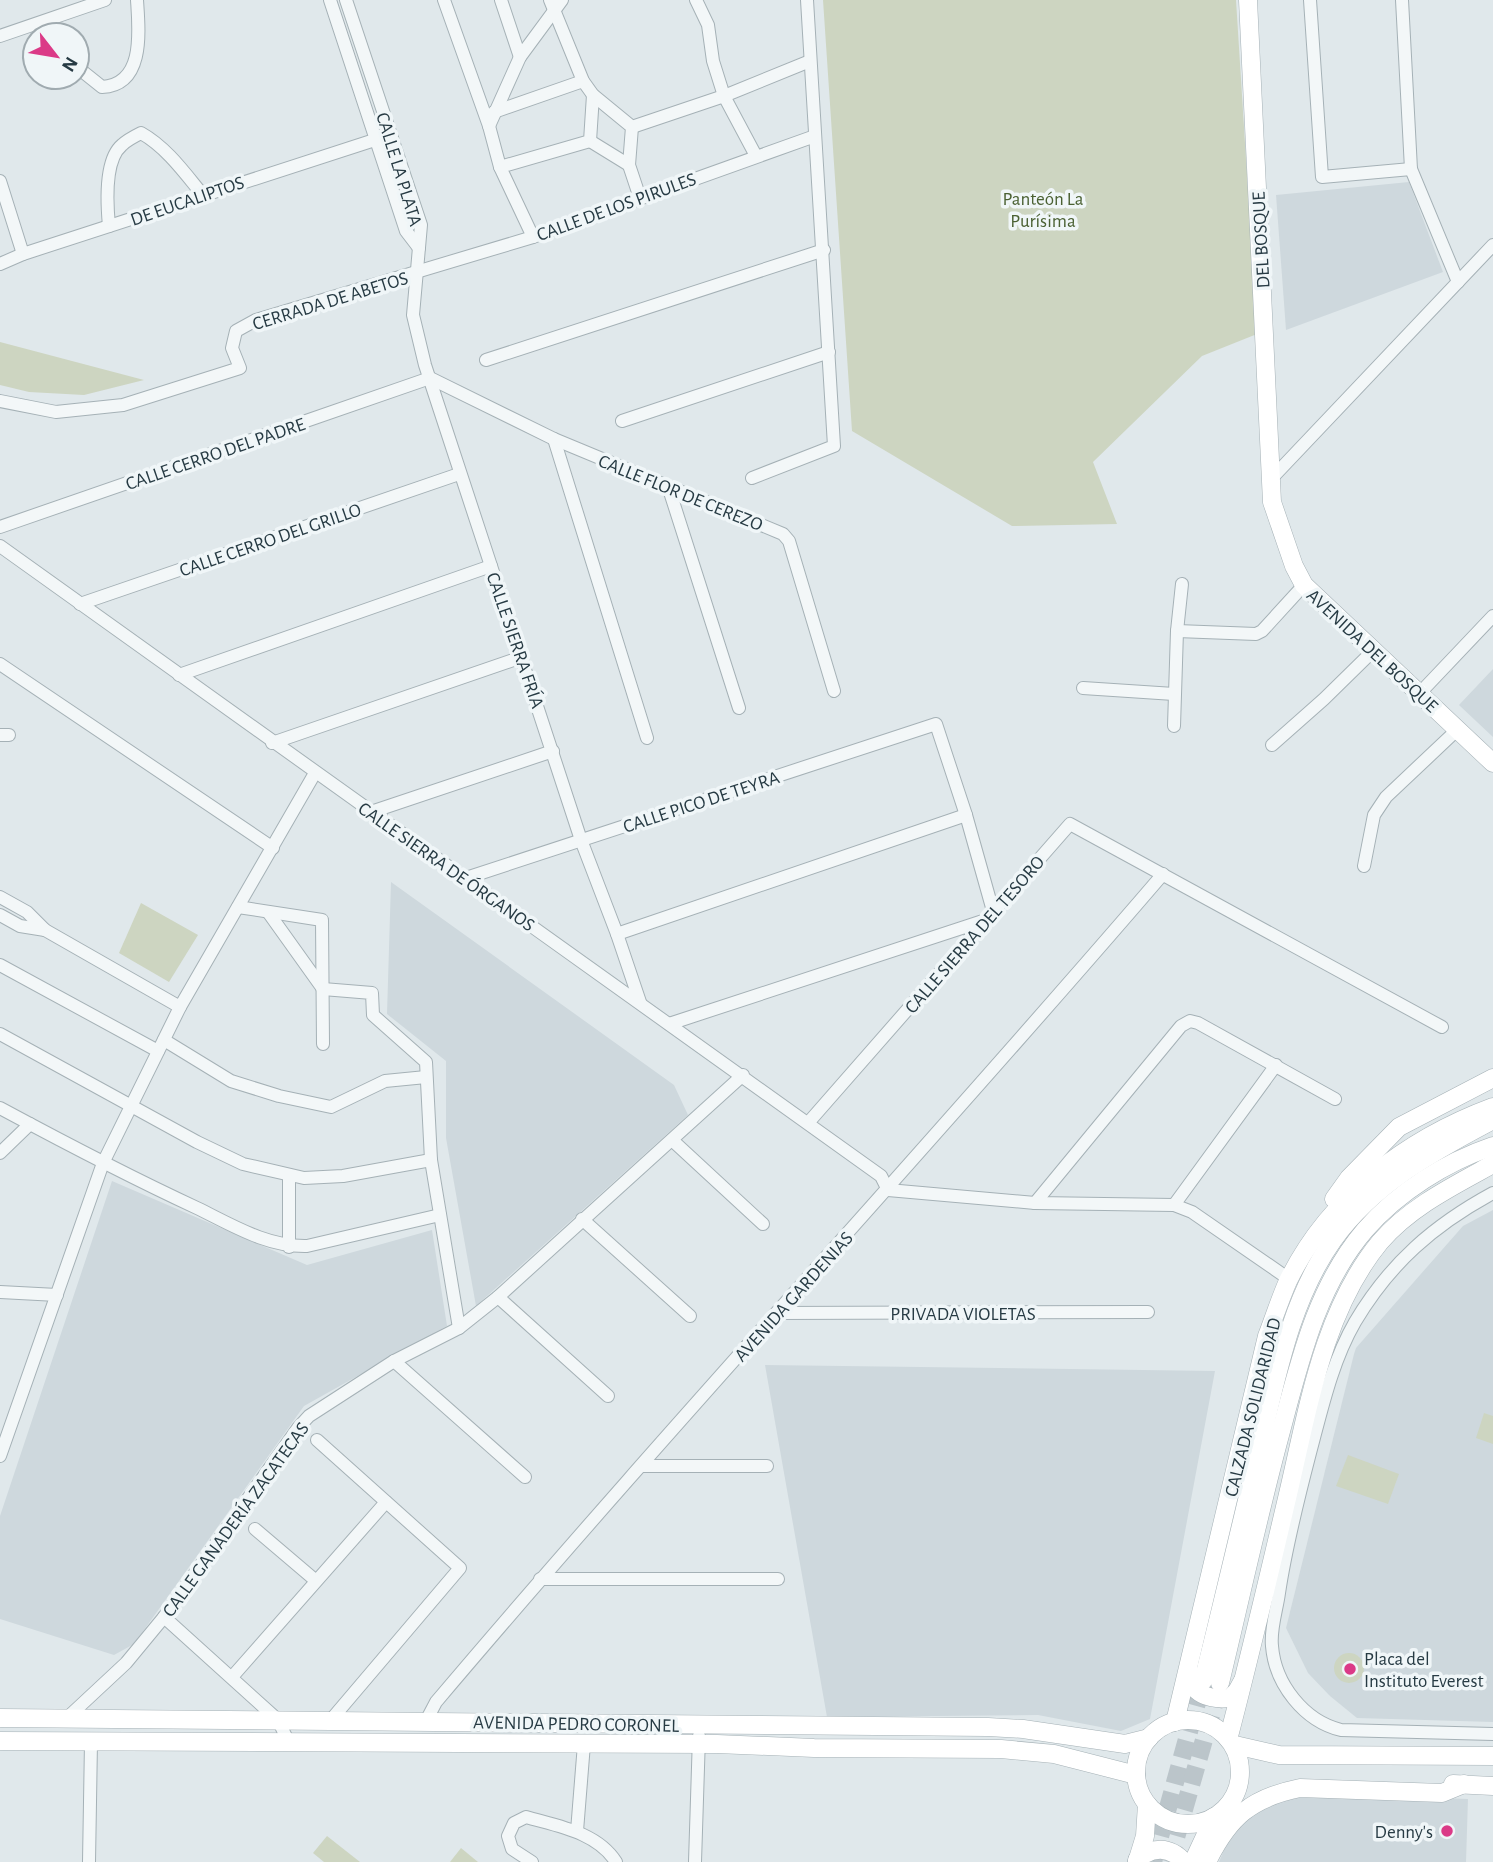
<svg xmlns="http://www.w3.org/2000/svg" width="1493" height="1862" font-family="'Alegreya Sans',sans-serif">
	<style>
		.built { fill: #ced8dd }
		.green { fill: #cdd5c1 }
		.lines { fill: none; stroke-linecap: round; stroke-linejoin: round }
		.secondary-tunnel { stroke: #bbc5ca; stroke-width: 18; stroke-dasharray: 18 9; stroke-linecap: butt }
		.street-casing { stroke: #a5b1b6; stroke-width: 14 }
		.secondary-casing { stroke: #a5b1b6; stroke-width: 19 }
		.street { stroke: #f3f7f8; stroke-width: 12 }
		.secondary { stroke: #fff; stroke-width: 18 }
		.poi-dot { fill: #db3a87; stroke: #f0f6f8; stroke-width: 2.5 }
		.labels { text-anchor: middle; stroke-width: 7; stroke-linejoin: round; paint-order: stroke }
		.street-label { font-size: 19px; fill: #273b44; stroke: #f0f6f8 }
		.park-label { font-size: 19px; fill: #4b6133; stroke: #f0f6f8 }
		.poi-label { font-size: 19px; fill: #273b44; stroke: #f0f6f8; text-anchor: start }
	</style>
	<rect width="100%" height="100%" fill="#e0e8eb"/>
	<!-- built -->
	<g class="built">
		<path d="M1409,182l34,90 -157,58 -10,-135z"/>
		<path d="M1493,669v68l-34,-32z"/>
		<path d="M391,882l283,203 14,30 -212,191 -30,-168v-77l-59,-47z"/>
		<path d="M112,1181l195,84 125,-35 15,96 -143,80 -170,238 -20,11 -114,-36v-103z"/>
		<path d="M1493,1210v512l-136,-4 -27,-22 -22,-23 -22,-45 68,-274 2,-6 107,-122z"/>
		<path d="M765,1365l450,6 -65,348 -29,12 -83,-16 -211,2z"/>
		<path d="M1322,1794l146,5 -2,63h-247l13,-31 23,-20 28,-14z"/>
	</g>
	<!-- green -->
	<g class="green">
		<path d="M823,0h413l21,334 -55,22 -109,106 24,62 -105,2 -160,-95z"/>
		<path d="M0,342l144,38 -60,15 -55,-3 -29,-7z"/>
		<path d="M141,903l57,32 -29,47 -50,-29z"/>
		<path d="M1484,1413l9,3v28l-17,-6z"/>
		<path d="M1348,1455l51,19 -11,30 -52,-18z"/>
		<circle cx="1349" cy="1668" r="15"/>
		<path d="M327,1836l33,26h-36l-11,-9z"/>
		<path d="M461,1848l17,14h-28z"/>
	</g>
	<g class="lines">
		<!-- secondary-tunnel -->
		<g class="secondary-tunnel">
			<path d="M1153,1862l50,-181"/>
			<path d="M1169,1862l51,-178"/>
		</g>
		<!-- street casing -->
		<g class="street-casing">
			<g id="street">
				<path d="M330,0l76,231 13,17"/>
				<path d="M346,0l75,225 -8,90 12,50 156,475 36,94 23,68"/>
				<path d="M444,0l45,126 11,41 33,70"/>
				<path d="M501,0l19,57"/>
				<path d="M550,0l33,81 10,14 39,32 -3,38 11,33"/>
				<path d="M696,0l12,25 5,36 11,35 32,60"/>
				<path d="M1310,0l12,177 89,-8"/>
				<path d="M1402,0l9,169 47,113"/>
				<path d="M0,36l105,-36"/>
				<path d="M77,67l25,20c43,-2 37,-56 35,-87"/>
				<path d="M494,112l89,-31"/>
				<path d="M489,126l31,-69 42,-57"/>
				<path d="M632,127l92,-31 86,-35"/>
				<path d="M590,141l39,24"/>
				<path d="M500,167l90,-26 3,-46"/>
				<path d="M0,181l23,73"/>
				<path d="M109,226c-2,-21 -5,-66 13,-81 5,-5 13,-9 19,-12 25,14 43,39 61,61"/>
				<path d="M0,264l23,-10 367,-119"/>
				<path d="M486,360l338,-110"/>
				<path d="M0,401l56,11 67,-7 117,-37 -8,-20 4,-17 20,-11 277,-83 282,-101"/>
				<path d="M622,421l207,-69"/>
				<path d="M554,439l93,299"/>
				<path d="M752,478l82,-32 -27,-446"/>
				<path d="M1271,479l222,-234"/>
				<path d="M669,489l70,219"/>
				<path d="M0,527l430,-149 124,61 229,95 6,7 45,150"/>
				<path d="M0,546c293,211 588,419 881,630l7,14"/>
				<path d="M80,604l379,-130"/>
				<path d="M1177,631l79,3 6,-3 42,-46"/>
				<path d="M0,664l273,184"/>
				<path d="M179,675l312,-109"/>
				<path d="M1083,688l91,6"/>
				<path d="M1419,694l74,-78"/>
				<path d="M1174,726l3,-95 5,-47"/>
				<path d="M0,735h9"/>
				<path d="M272,743l250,-86"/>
				<path d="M1272,745l52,-46 50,-49"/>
				<path d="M371,812l182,-61"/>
				<path d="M1364,866l10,-51 12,-18 72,-68"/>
				<path d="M466,878l470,-154 30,91 27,96"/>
				<path d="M0,897l27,15 18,18 135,77"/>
				<path d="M238,907l84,13 1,124"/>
				<path d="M268,912l55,77 49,4 1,22 53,47 5,98 28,168"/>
				<path d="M0,915l20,11 25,4"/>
				<path d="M617,934l349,-119"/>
				<path d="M0,965l158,86"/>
				<path d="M669,1024l314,-103"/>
				<path d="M0,1034l197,108 46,22 61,14 39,-2 88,-16"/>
				<path d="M164,1040l67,41 48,15 52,11 54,-26 41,-4"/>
				<path d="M0,1108c65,35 130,69 197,100 35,17 70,39 110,38l133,-31"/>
				<path d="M808,1123l262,-299 372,203"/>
				<path d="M672,1140l91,84"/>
				<path d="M0,1153l30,-29"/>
				<path d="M289,1175v72"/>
				<path d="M888,1190l147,13 139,2 18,7 97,67"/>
				<path d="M1493,1193c-59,32 -103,70 -138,129 -23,40 -33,86 -45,131 -12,46 -24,93 -31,140 -2,16 -9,36 -7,53 3,38 32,75 69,84l152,4"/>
				<path d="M1035,1203l146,-177 9,-5 8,2 137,76"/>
				<path d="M1174,1205l102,-140"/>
				<path d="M582,1219l108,97"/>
				<path d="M0,1292l57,3"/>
				<path d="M498,1297l110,99"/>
				<path d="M777,1313l371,-1"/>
				<path d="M394,1361l131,116"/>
				<path d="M317,1440l143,128 -130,153"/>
				<path d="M0,1456l103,-293 77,-156 135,-234"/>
				<path d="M642,1466h125"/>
				<path d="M255,1529l60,51"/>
				<path d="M540,1579h238"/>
				<path d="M164,1617l114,103 11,23"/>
				<path d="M232,1677l154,-175"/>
				<path d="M67,1718l59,-55 38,-46 134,-189 11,-12 85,-55 65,-33 39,-31 245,-222"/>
				<path d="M426,1721l10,-19c237,-280 488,-549 727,-828"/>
				<path d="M577,1831l7,-87"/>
				<path d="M89,1862l2,-120"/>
				<path d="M532,1862l-20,-13 -4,-13 6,-13 12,-6c31,9 71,15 90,45"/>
				<path d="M695,1862l4,-126"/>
			</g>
		</g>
		<!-- secondary casing -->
		<g class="secondary-casing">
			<g id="secondary">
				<path d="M1248,0l24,502 22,64 10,19 189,178"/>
				<path d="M1334,1199l15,-21 50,-51 94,-49"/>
				<path d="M1189,1672c2,23 21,28 41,26l7,-7 5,-9"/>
				<path d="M1203,1681c19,-75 37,-151 55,-227 18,-73 31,-152 75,-214 40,-56 101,-89 160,-120"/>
				<path d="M1220,1683c20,-83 38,-166 60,-248 19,-71 36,-148 85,-205 33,-38 81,-68 128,-84"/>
				<path d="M0,1718l988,9 35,2 102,15 24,-6"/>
				<circle cx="1188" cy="1772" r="52"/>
				<path d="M1175,1722l92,-386c7,-18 13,-37 21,-55 41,-84 119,-142 205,-174"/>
				<path d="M1229,1736c21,-80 40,-161 59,-242 20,-85 35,-183 92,-252 30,-35 73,-56 113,-78"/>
				<path d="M0,1741l717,3 97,4 187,1 53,5 82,21"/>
				<path d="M1235,1745l44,10 214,1"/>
				<path d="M1453,1784l40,2"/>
				<path d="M1137,1860c15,-14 33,-14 47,2"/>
				<path d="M1137,1862l8,-26 2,-32"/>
				<path d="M1193,1862l21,-45"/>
				<path d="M1207,1862c22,-45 44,-64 93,-74l142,5 22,-9"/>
			</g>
		</g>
		<!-- street -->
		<use href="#street" class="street"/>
		<!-- secondary -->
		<use href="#secondary" class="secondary"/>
	</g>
	<!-- markers -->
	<g class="poi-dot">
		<circle cx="1350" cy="1669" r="7"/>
		<circle cx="1447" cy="1831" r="7"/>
	</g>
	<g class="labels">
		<!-- street labels -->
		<g class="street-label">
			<text transform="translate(400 169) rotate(73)" y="7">CALLE LA PLATA</text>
			<text transform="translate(187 200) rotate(-19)" y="7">DE EUCALIPTOS</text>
			<text transform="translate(616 206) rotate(-20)" y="7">CALLE DE LOS PIRULES</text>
			<text transform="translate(1260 240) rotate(-93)" y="7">DEL BOSQUE</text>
			<text transform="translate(330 300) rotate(-17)" y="7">CERRADA DE ABETOS</text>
			<text transform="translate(215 453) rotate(-19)" y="7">CALLE CERRO DEL PADRE</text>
			<text transform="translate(681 492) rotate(22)" y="7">CALLE FLOR DE CEREZO</text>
			<text transform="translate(270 539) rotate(-19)" y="7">CALLE CERRO DEL GRILLO</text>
			<text transform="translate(516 640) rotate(71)" y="7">CALLE SIERRA FRÍA</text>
			<text transform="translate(1373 650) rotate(43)" y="7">AVENIDA DEL BOSQUE</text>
			<text transform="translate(701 801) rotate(-18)" y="7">CALLE PICO DE TEYRA</text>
			<text transform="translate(447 866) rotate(35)" y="7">CALLE SIERRA DE ÓRGANOS</text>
			<text transform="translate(974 934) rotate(-49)" y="7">CALLE SIERRA DEL TESORO</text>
			<text transform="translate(793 1296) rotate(-48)" y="7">AVENIDA GARDENIAS</text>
			<text x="963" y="1320">PRIVADA VIOLETAS</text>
			<text transform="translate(1252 1407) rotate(-76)" y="7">CALZADA SOLIDARIDAD</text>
			<text transform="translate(235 1519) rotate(-54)" y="7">CALLE GANADERÍA ZACATECAS</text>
			<text transform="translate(576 1723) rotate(1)" y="7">AVENIDA PEDRO CORONEL</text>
		</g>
		<!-- park labels -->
		<g class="park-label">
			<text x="1043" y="205">Panteón La<tspan x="1043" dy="22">Purísima</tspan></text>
		</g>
		<!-- poi labels -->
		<g class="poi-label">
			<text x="1364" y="1665">Placa del<tspan x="1364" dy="22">Instituto Everest</tspan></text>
			<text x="1433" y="1838" text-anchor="end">Denny's</text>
		</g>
	</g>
	<!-- north arrow -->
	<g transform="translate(56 56) rotate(121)"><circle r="33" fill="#f0f6f8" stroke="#a0abb0" stroke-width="2"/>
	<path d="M0-5L12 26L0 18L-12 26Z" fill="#db3a87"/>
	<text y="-10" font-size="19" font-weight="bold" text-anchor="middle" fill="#273b44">N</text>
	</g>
</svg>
